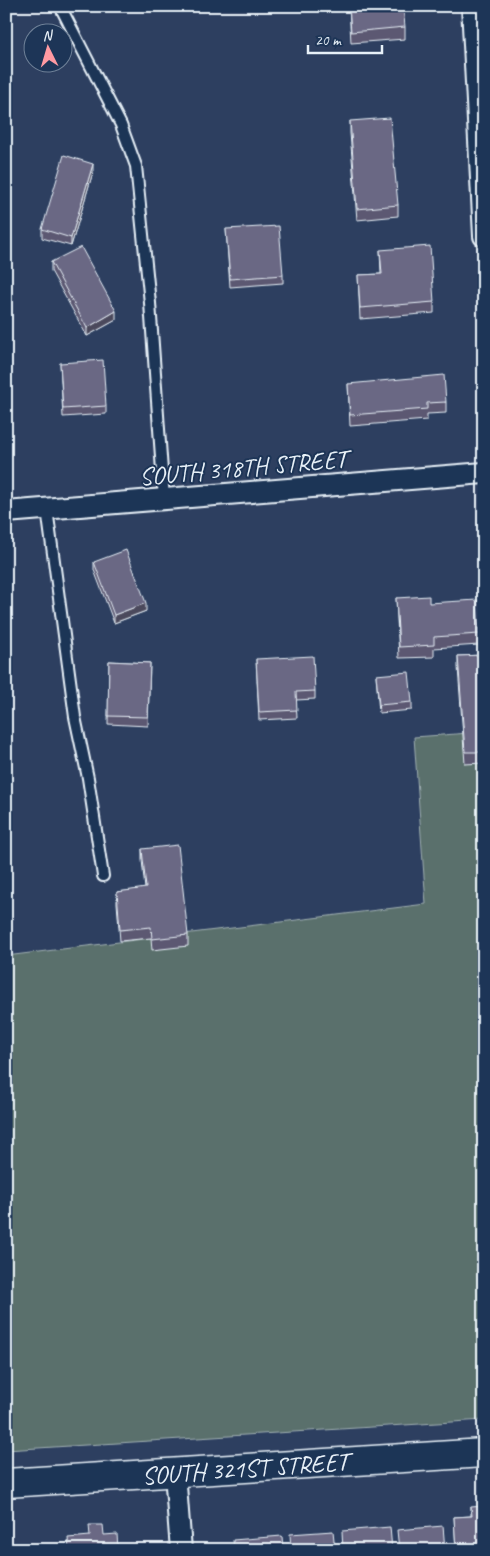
<svg xmlns="http://www.w3.org/2000/svg" width="490" height="1556" font-family="Caveat,sans-serif">
	<style>
		.green { fill: #5a706c; stroke: #a1b0b2 }
		.lines { fill: none; stroke-linecap: round; stroke-linejoin: round }
		.service-casing { stroke: #e8f1f8; stroke-width: 14 }
		.minor-casing { stroke: #e8f1f8; stroke-width: 24 }
		.secondary-casing { stroke: #e8f1f8; stroke-width: 31 }
		.service { stroke: #1d3557; stroke-width: 10 }
		.minor { stroke: #1d3557; stroke-width: 20 }
		.secondary { stroke: #1d3557; stroke-width: 28 }
		.wall { fill: #5c5972; stroke: #e8f1f8 }
		.shaded-wall { fill: #4b485c; stroke: #e8f1f8 }
		.building { fill: #6b6784; stroke: #e8f1f8 }
		.labels { text-anchor: middle; stroke-width: 4; stroke-linejoin: round; paint-order: stroke }
		.street-label { font-size: 25px; fill: #e8f1f8; stroke: #1d3557 }
	</style>
	<rect width="100%" height="100%" fill="#2d3f60"/>
	<filter id="ink" filterUnits="userSpaceOnUse"><feTurbulence type="fractalNoise" baseFrequency=".02" numOctaves="2"/><feDisplacementMap in="SourceGraphic" scale="10" xChannelSelector="R" yChannelSelector="G"/><feConvolveMatrix kernelMatrix="1 2 1 2 8 2 1 2 1" color-interpolation-filters="sRGB"/></filter>
	<g filter="url(#ink)">
		<!-- green -->
		<path class="green" d="M484,732v688l-478,30v-494l420,-52 -12,-167z"/>
		<g class="lines">
			<!-- service casing -->
			<g class="service-casing">
				<g id="service">
					<path d="M60,6l61,119 15,41 14,137 14,196"/>
					<path d="M47,509l28,208 13,61 15,98"/>
				</g>
			</g>
			<!-- minor casing -->
			<g class="minor-casing">
				<g id="minor">
					<path d="M472,6l12,230"/>
					<path d="M6,512l478,-39"/>
					<path d="M175,1473l6,77"/>
				</g>
			</g>
			<!-- secondary casing -->
			<g class="secondary-casing">
				<path id="secondary" d="M6,1483l478,-30"/>
			</g>
			<!-- service -->
			<use href="#service" class="service"/>
			<!-- minor -->
			<use href="#minor" class="minor"/>
			<!-- secondary -->
			<use href="#secondary" class="secondary"/>
		</g>
		<!-- wall -->
		<g class="wall">
			<path d="M349,6l56,21v12l-54,4z"/>
			<path d="M350,121l48,84v11l-41,4 -7,-87z"/>
			<path d="M93,172l-22,74 -29,-8v-9z"/>
			<path d="M226,229l57,46v8l-53,4z"/>
			<path d="M380,250l54,52v11l-74,6 -2,-44 23,-1z"/>
			<path d="M51,262l65,58 -29,16 -36,-65z"/>
			<path d="M60,363l46,43v8l-43,3z"/>
			<path d="M348,384l98,18v11l-19,1v6l-77,6z"/>
			<path d="M94,562l52,49 -32,12 -20,-53z"/>
			<path d="M396,598l33,5 50,31v11l-45,3v9l-35,1z"/>
			<path d="M6,622l5,60v11l-5,1z"/>
			<path d="M484,655v108l-19,1 -7,-97v-11z"/>
			<path d="M256,659l59,32v8l-19,1 1,18 -38,2z"/>
			<path d="M109,661l41,2 -2,63 -40,-2z"/>
			<path d="M376,675l36,27v8l-33,3z"/>
			<path d="M142,849l46,86v11l-36,4 -1,-12 -31,3 -3,-38v-11l28,-3 -3,-29z"/>
			<path d="M471,1507l13,43h-28l-2,-33 17,-1z"/>
		</g>
		<!-- shaded-wall -->
		<g class="shaded-wall">
			<path d="M93,164v8l-22,74v-8z"/>
			<path d="M116,311v9l-29,16v-8z"/>
			<path d="M146,603v8l-32,12v-8z"/>
		</g>
		<!-- building -->
		<g class="building">
			<path d="M349,6h54l2,21 -54,5z"/>
			<path d="M390,118l8,87 -41,4 -7,-88z"/>
			<path d="M64,155l29,9 -22,74 -29,-9z"/>
			<path d="M279,226l4,49 -53,4 -4,-50z"/>
			<path d="M430,246l4,56 -74,6 -2,-33 24,-1 -2,-24z"/>
			<path d="M81,247l35,64 -29,17 -36,-66z"/>
			<path d="M103,360l3,46 -43,3 -3,-46z"/>
			<path d="M444,375l2,27 -19,1v6l-77,6 -2,-31z"/>
			<path d="M126,550l20,53 -32,12 -20,-53z"/>
			<path d="M429,596v7l48,-3 2,34 -45,3v8l-35,2 -3,-49z"/>
			<path d="M6,622l5,60h-5z"/>
			<path d="M484,655v97h-19l-7,-96z"/>
			<path d="M313,656l2,35 -19,1 1,18 -38,2 -3,-53z"/>
			<path d="M109,661l41,2 -2,54 -40,-1z"/>
			<path d="M409,672l3,30 -33,3 -3,-30z"/>
			<path d="M178,845l10,90 -36,4 -1,-12 -31,3 -3,-38 29,-4 -4,-39z"/>
			<path d="M484,1506v44h-28l-2,-33 18,-1 -1,-9z"/>
			<path d="M89,1525h14l1,10 13,-1 1,16h-49l-1,-12 22,-2z"/>
			<path d="M443,1526l2,24h-46l-2,-20z"/>
			<path d="M390,1527l2,23h-49l-1,-19z"/>
			<path d="M333,1531l2,19h-44l-1,-16z"/>
			<path d="M282,1536l1,14h-49l-1,-10z"/>
			<path d="M62,1547l1,3h-41z"/>
		</g>
	</g>
	<g class="labels">
		<!-- street labels -->
		<g class="street-label">
			<text transform="translate(243 467) rotate(-5)" y="9">SOUTH 318TH STREET</text>
			<text transform="translate(245 1468) rotate(-4)" y="9">SOUTH 321ST STREET</text>
		</g>
	</g>
	<!-- margin -->
	<rect width="490" height="1556" fill="none" stroke="#1d3557" stroke-width="25"/>
	<rect x="12" y="12" width="465" height="1531" fill="none" stroke="#e8f1f8" stroke-width="2" filter="url(#ink)"/>
	<!-- north arrow -->
	<g transform="translate(48 48) rotate(355)"><circle r="24" fill="#1d3557" stroke="#6e8097"/>
	<path d="M0-4L9 19L0 12L-9 19Z" fill="#ff9aa2"/>
	<text y="-8" font-size="14" font-weight="bold" text-anchor="middle" fill="#e8f1f8">N</text>
	</g>
	<!-- scale -->
	<path d="M308 45v8h74v-8" fill="none" stroke="#e8f1f8" stroke-width="2.5"/>
	<text x="315" y="45" font-size="15" fill="#e8f1f8" stroke="#1d3557" stroke-width="4" paint-order="stroke">20 m</text>
</svg>
